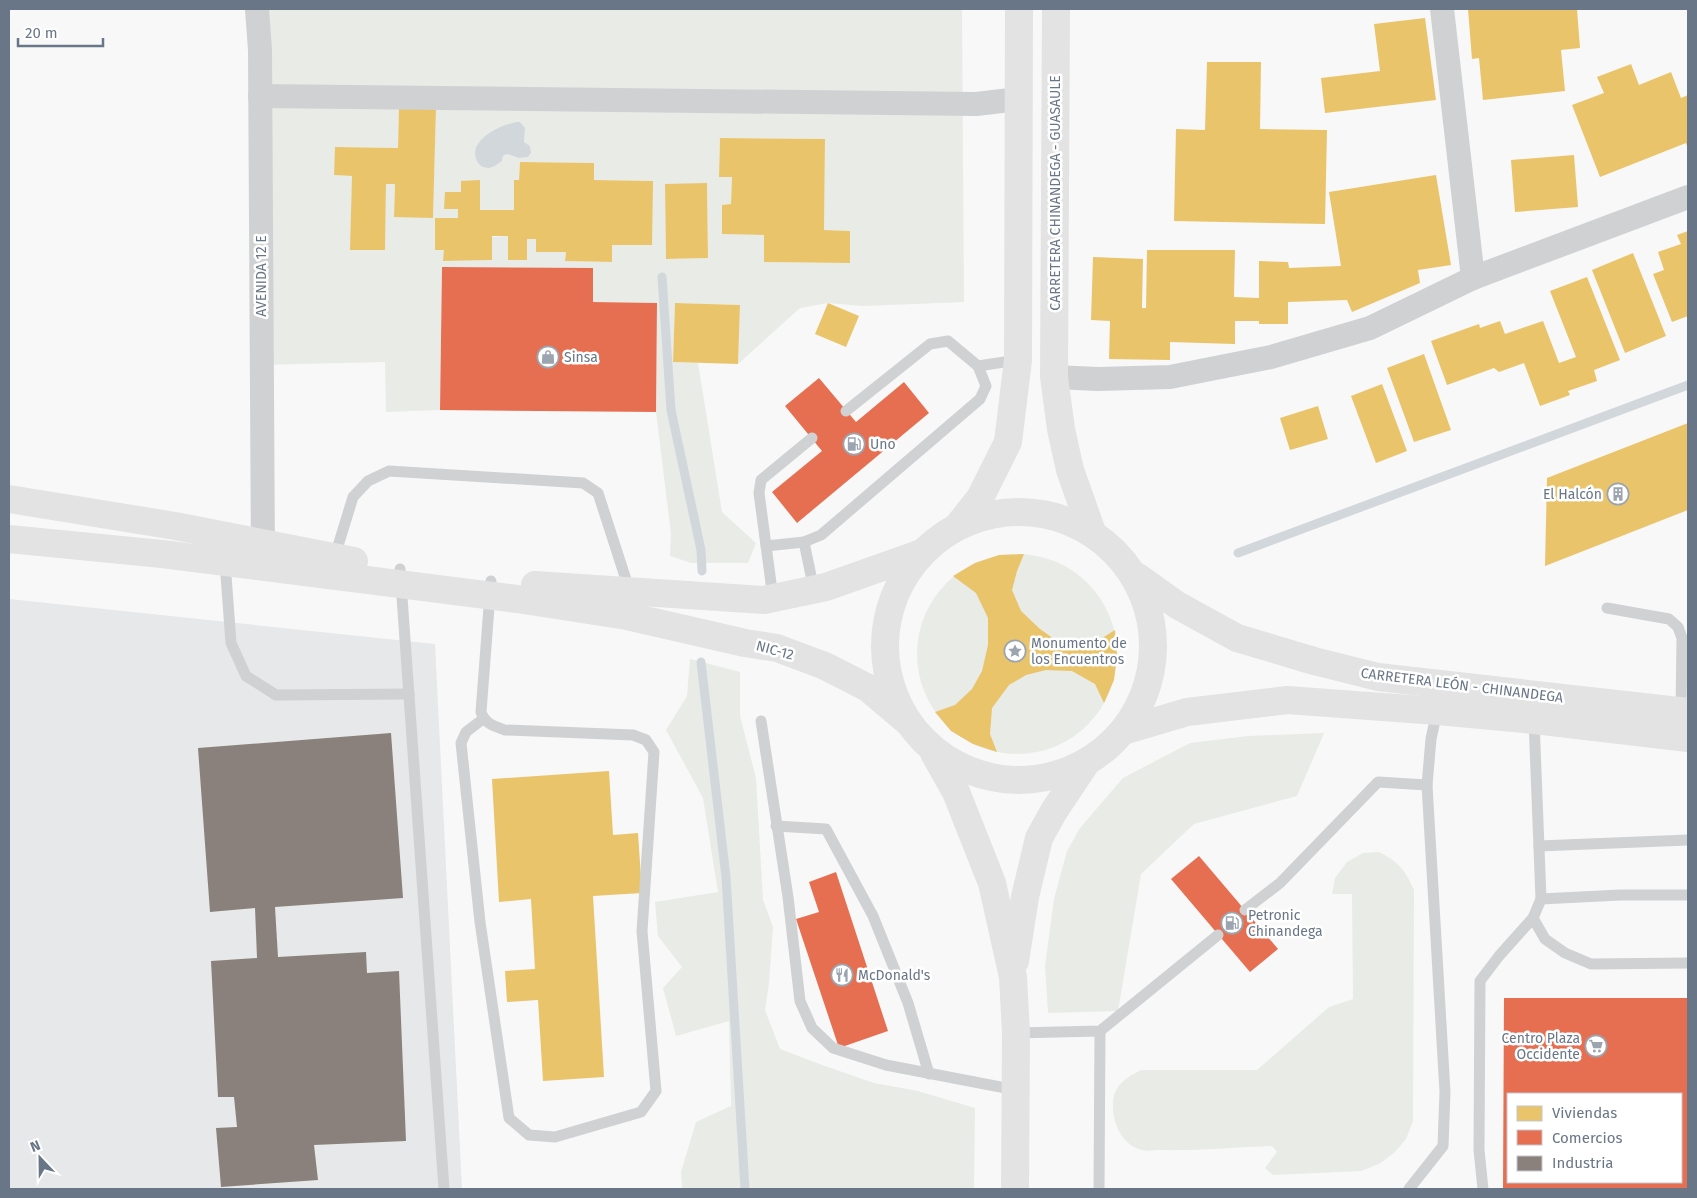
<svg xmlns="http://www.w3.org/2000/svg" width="1697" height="1198" font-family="'Fira Sans',sans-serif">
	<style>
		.built { fill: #e7e8e9 }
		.green { fill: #e8ebe6; fill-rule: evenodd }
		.water { fill: #d2d7db }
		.homes { fill: #e9c46a }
		.shops { fill: #e76f51; fill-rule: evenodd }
		.industry { fill: #8a817c }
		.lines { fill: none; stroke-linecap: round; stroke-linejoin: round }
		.stream { stroke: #d2d7db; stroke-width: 9 }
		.lane { stroke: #d0d1d3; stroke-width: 11 }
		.street { stroke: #d0d1d3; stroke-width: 24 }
		.secondary { stroke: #e3e3e4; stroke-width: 28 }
		.highway { stroke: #e3e3e4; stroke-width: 28 }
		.labels { text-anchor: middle; stroke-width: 5; stroke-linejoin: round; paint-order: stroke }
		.street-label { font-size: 14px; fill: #697687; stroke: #fff }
		.poi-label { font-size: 14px; fill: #697687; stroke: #fff; text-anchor: start }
	</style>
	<rect width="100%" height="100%" fill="#f8f8f8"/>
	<!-- built -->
	<path class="built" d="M9,599l426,45 27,545h-453z"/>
	<!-- green -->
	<g class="green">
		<path d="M257,9h705l2,293 -101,4 -35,-3 -28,5 -62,56 2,-59 -65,-2 -2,59 25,1 24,149 34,31 -8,20h-57l-21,-7 1,-22 -15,-122 1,-109 -64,-1v-34h-151l-2,142 -54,2 -1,-50 -127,3 2,-315zM399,108h37l-3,109h-39l1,-33h-9l-1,66h-34l1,-74 -18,-1 1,-28 63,1zM516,122h4l5,6 -1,14 6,4 1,7 -3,4 -9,1 -12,-4 -4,2 -1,5c-4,3 -9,7 -14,7 -11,0 -15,-12 -12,-21 7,-14 25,-22 40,-25zM720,138l105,1 -1,91 26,1v32l-86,-1v-27l-42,-1v-29l9,-1 1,-27 -13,-1zM520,162l74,1v17l58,1 -1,64h-39l-1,17 -46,-1 1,-9h-30v-13h-9v20l-19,1v-24l-16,1v23l-48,1v-11h-9v-32h23v-9h-13v-16l16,-1 1,-11h18v29h34v-29l5,-1zM665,184h42l1,74 -42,1z"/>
		<circle cx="1017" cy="654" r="100"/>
		<path d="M690,659l50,13v44l16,62 7,122 10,27 -4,56 -4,27 15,39 42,16 52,18 44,8 57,17 -1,81h-292l-1,-17 15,-50 35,-16 -2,-85 -53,15 -13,-48 19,-21 -24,-31 -3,-34 63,-10 -15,-94 -37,-68 21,-34z"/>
		<path d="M1324,733l-27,63 -103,28 -53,50 -23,137 -70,2 -3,-47 9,-67 13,-48 13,-23 43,-50 67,-35 58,-7z"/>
		<path d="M1379,852c20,10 26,18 35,38l-1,231 -7,18 -12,14 -15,11 -18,7 -88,4 -8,-7 12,-16 -5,-6c-37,1 -74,5 -111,4 -6,0 -16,2 -22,-1 -18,-6 -26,-26 -26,-43 -1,-19 12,-28 28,-36h116l72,-63 24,-8 -1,-105h-20l3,-16 12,-16 16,-9z"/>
	</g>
	<!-- water -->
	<path class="water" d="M516,122h4l5,6 -1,14 6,4 1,7 -3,4 -9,1 -12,-4 -4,2 -1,5c-4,3 -9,7 -14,7 -11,0 -15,-12 -12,-21 7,-14 26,-22 40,-25z"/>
	<!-- homes -->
	<g class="homes">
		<path d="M1468,9h109l3,39 -19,2 4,41 -82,9 -4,-42 -7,1z"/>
		<path d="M1425,18l11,82 -111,13 -4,-35 59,-7 -6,-47z"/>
		<path d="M1207,62h54l-1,67 67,1 -2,94 -151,-3 2,-92 29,1z"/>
		<path d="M1631,64l8,21 32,-13 10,26 7,-3v54l-2,-6 -86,34 -28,-72 32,-12 -7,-16z"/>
		<path d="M399,107l37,1 -3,110 -39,-1 1,-33h-9l-1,66h-35l2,-74 -18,-1 1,-28 63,1z"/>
		<path d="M720,138l105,1 -1,91 26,1v32l-86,-1v-27l-42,-1v-29l9,-1 1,-27h-13z"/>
		<path d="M1574,155l4,52 -63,5 -4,-52z"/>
		<path d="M520,162l74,1v17l59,1 -1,64h-40v17l-47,-1 1,-9h-30v-13h-9v21h-19v-24h-16v24l-49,1 1,-11h-9v-32h23v-9h-14l1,-17h16v-11l19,-1v30h34v-30h5z"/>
		<path d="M1436,175l15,90 -33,5 2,13 -68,29 -5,-12 -59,2v22h-29v-3h-24v23l-65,-2v18l-61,-1 1,-38 -19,-1 2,-63 50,2 -1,49h4l1,-58h88l-1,47 25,1v-37l29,1 1,6 52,-2 -12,-74z"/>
		<path d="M707,183l1,75 -42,1 -1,-75z"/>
		<path d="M1688,231v85l-16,6 -19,-48 11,-4 -6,-18 23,-8 -4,-9z"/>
		<path d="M1633,253l33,83 -41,17 -33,-83z"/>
		<path d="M1587,277l33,83 -26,10 3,11 -29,10 2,4 -30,11 -16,-43 -25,9 -5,-4 -47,17 -16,-44 48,-17 1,4 20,-7 5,13 38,-13 16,42 17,-6 -26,-66z"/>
		<path d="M675,303l65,2 -2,59 -65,-2z"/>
		<path d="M828,303l31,13 -13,31 -31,-13z"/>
		<path d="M1424,354l27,76 -37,12 -27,-74z"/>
		<path d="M1382,384l25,67 -31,12 -25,-67z"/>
		<path d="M1318,406l10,33 -38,11 -10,-32z"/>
		<path d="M1688,423v87l-143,56 2,-88z"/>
		<path d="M1024,554l-7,17 -5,19 9,21 19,18 14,10 24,4 21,-3 16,-10 2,25 -3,25 -10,23 -9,-19 -23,-13 -26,-1 -20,5 -17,10 -17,23 -2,26 7,18 -24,-8 -22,-13 -16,-19 20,-7 17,-16 10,-18 6,-26v-27l-12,-25 -23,-17 22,-13 24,-8z"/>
		<path d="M609,771l4,64 25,-2 4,60 -49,3 11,181 -61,4 -5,-81 -31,2 -2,-31 30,-2 -4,-70 -32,3 -7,-123z"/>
	</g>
	<!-- shops -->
	<g class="shops">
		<path d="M442,267l151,1v34l64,1 -1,109 -216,-2z"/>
		<path d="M819,378l37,44 48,-40 25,31 -132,110 -25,-31 50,-41 -37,-45z"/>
		<path d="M1199,856l79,93 -28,23 -79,-93z"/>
		<path d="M836,872l52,159 -49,17 -43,-129 23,-7 -10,-30z"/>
		<path d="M1504,998h184v191h-185zM1508,1094h173v88h-173z"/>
	</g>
	<!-- industry -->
	<path class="industry" d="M391,733l12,165 -128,9 3,50 88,-5 1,21 32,-2 7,170 -92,4 4,35 -97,7 -5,-59 21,-1 -3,-30h-16l-7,-136 46,-3 -2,-50 -45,4 -12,-164z"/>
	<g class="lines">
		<!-- stream -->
		<g class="stream">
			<path d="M662,277l9,133 30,140 1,21"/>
			<path d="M1238,553l450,-168"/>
			<path d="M701,662l25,215 19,312"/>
		</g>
		<!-- lane -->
		<g class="lane">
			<path d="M978,366l40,-6"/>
			<path d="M804,542l10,48"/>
			<path d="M766,546l38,-4 17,-7 159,-136 6,-13 -8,-20 -30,-25 -18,3 -84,67"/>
			<path d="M334,559l19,-62 15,-16 21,-10 194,12 15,10 32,99"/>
			<path d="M225,562l6,81 15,33 30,19 133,-1"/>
			<path d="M400,569l44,620"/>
			<path d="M773,598l-14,-105 2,-13 51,-42"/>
			<path d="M1607,608l62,11 9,8 4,11 -1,74"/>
			<path d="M483,719l-17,13 -5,11 19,179 29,196 20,17 26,2 86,-25 15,-21 -14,-160 12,-179 -8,-12 -13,-5 -128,-5c-11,-4 -20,-6 -24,-18l10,-131"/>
			<path d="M1534,720l7,179 79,-4h68"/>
			<path d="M761,721l27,176 12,104 12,27 21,20 53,17 130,25"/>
			<path d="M776,826l50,3 47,87 35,87 21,71"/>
			<path d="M1539,846l149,-6"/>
			<path d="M1245,910l35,-27 98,-101 49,3"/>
			<path d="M1533,918l12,21 20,14 26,11 97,-1"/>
			<path d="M1016,1033l84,-2 118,-96"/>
			<path d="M1099,1189l1,-158"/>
			<path d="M1409,1189l34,-43 2,-54 -18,-307 4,-46 6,-28"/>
			<path d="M1483,1189l-4,-39 1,-169 19,-25 34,-38 8,-19"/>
		</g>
		<!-- street -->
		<g class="street">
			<path d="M257,9l3,41 3,512"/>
			<path d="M1442,9l31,269"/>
			<path d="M260,96l716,8 43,-5"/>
			<path d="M1054,377l44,2 72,-2 101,-20 99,-29 103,-50 215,-81"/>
		</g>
		<!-- secondary -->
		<g class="secondary">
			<path d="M9,499l166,27 179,35"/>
			<path d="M9,539l153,15 355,45 110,17 118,27 32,5 48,18 43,22 39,33"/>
			<path d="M535,585l229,15 62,-13 93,-33"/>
		</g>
		<!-- highway -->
		<g class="highway">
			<path d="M1056,9l-2,368 7,52 9,41 22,62"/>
			<circle cx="1019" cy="646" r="134"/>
			<path d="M958,526l22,-28 28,-56 10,-82 1,-351"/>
			<path d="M1138,577l39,28 60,33 77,23 64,16 310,35"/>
			<path d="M1123,731l64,-19 100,-12 150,11 97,9 154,18"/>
			<path d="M934,753l22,39 36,91 21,94 3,56 -1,156"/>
			<path d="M1015,961l10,-64 14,-59 15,-27 30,-45"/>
		</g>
	</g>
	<!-- icons -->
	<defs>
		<g id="shop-ring" transform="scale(1.125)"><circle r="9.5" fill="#fff" stroke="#9ba4af" stroke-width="1.5"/><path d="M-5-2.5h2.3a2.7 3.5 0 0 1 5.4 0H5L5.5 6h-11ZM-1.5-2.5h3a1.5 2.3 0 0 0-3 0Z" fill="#9ba4af"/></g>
		<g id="fuel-ring" transform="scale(1.125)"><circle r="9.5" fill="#fff" stroke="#9ba4af" stroke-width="1.5"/><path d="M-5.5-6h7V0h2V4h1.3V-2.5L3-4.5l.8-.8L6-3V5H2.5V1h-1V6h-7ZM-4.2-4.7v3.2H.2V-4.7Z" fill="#9ba4af"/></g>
		<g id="building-ring" transform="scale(1.125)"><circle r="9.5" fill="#fff" stroke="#9ba4af" stroke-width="1.5"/><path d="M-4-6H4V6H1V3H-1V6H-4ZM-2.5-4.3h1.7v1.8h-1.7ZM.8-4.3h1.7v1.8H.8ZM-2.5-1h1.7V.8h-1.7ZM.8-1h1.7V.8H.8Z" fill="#9ba4af"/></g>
		<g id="sight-ring" transform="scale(1.125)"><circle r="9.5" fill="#fff" stroke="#9ba4af" stroke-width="1.5"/><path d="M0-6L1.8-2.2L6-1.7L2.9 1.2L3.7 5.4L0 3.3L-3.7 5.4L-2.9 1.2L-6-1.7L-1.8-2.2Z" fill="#9ba4af"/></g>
		<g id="restaurant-ring" transform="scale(1.125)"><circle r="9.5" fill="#fff" stroke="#9ba4af" stroke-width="1.5"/><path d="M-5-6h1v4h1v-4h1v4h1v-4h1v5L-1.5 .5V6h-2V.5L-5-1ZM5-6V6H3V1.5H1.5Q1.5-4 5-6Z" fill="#9ba4af"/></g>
		<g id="supermarket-ring" transform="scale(1.125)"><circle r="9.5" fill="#fff" stroke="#9ba4af" stroke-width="1.5"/><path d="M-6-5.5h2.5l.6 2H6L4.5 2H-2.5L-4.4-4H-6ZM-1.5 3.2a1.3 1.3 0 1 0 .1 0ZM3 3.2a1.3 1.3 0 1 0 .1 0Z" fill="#9ba4af"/></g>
	</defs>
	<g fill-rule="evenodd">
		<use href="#shop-ring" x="548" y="357"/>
		<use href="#fuel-ring" x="854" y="444"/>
		<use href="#building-ring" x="1618" y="494"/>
		<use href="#sight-ring" x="1015" y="651"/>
		<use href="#fuel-ring" x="1232" y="923"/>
		<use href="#restaurant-ring" x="842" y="975"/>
		<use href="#supermarket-ring" x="1596" y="1046"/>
	</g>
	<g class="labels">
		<!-- street labels -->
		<g class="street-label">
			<text transform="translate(1055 193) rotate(-90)" y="5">CARRETERA CHINANDEGA - GUASAULE</text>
			<text transform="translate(261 276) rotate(-90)" y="5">AVENIDA 12 E</text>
			<text transform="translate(775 650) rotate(15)" y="5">NIC-12</text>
			<text transform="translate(1462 685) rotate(7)" y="5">CARRETERA LEÓN - CHINANDEGA</text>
		</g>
		<!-- poi labels -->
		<g class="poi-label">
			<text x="564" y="362">Sinsa</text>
			<text x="870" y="449">Uno</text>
			<text x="1602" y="499" text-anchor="end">El Halcón</text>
			<text x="1031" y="648">Monumento de<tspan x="1031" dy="16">los Encuentros</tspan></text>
			<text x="1248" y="920">Petronic<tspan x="1248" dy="16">Chinandega</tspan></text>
			<text x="858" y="980">McDonald's</text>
			<text x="1580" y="1043" text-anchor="end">Centro Plaza<tspan x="1580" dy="16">Occidente</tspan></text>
		</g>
	</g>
	<!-- border -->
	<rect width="1697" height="1198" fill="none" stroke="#697687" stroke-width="20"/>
	<!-- legend -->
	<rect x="1507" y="1093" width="175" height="90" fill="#ffffff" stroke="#c3c8cf"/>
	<rect x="1517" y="1106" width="25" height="15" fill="#e9c46a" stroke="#c3c8cf"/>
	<text x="1552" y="1118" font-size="15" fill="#697687">Viviendas</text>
	<rect x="1517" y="1130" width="25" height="15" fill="#e76f51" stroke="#c3c8cf"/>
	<text x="1552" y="1143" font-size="15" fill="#697687">Comercios</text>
	<rect x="1517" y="1156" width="25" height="15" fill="#8a817c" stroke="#c3c8cf"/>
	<text x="1552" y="1168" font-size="15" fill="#697687">Industria</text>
	<!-- north arrow -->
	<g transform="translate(40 1158) rotate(338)" stroke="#ffffff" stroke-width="4" paint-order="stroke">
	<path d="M0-4L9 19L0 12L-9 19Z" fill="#697687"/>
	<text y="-8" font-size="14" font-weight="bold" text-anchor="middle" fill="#697687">N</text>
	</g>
	<!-- scale -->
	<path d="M18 38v8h85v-8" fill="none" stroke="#697687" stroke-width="2.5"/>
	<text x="25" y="38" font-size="15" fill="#697687" stroke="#ffffff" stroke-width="4" paint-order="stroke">20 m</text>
</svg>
